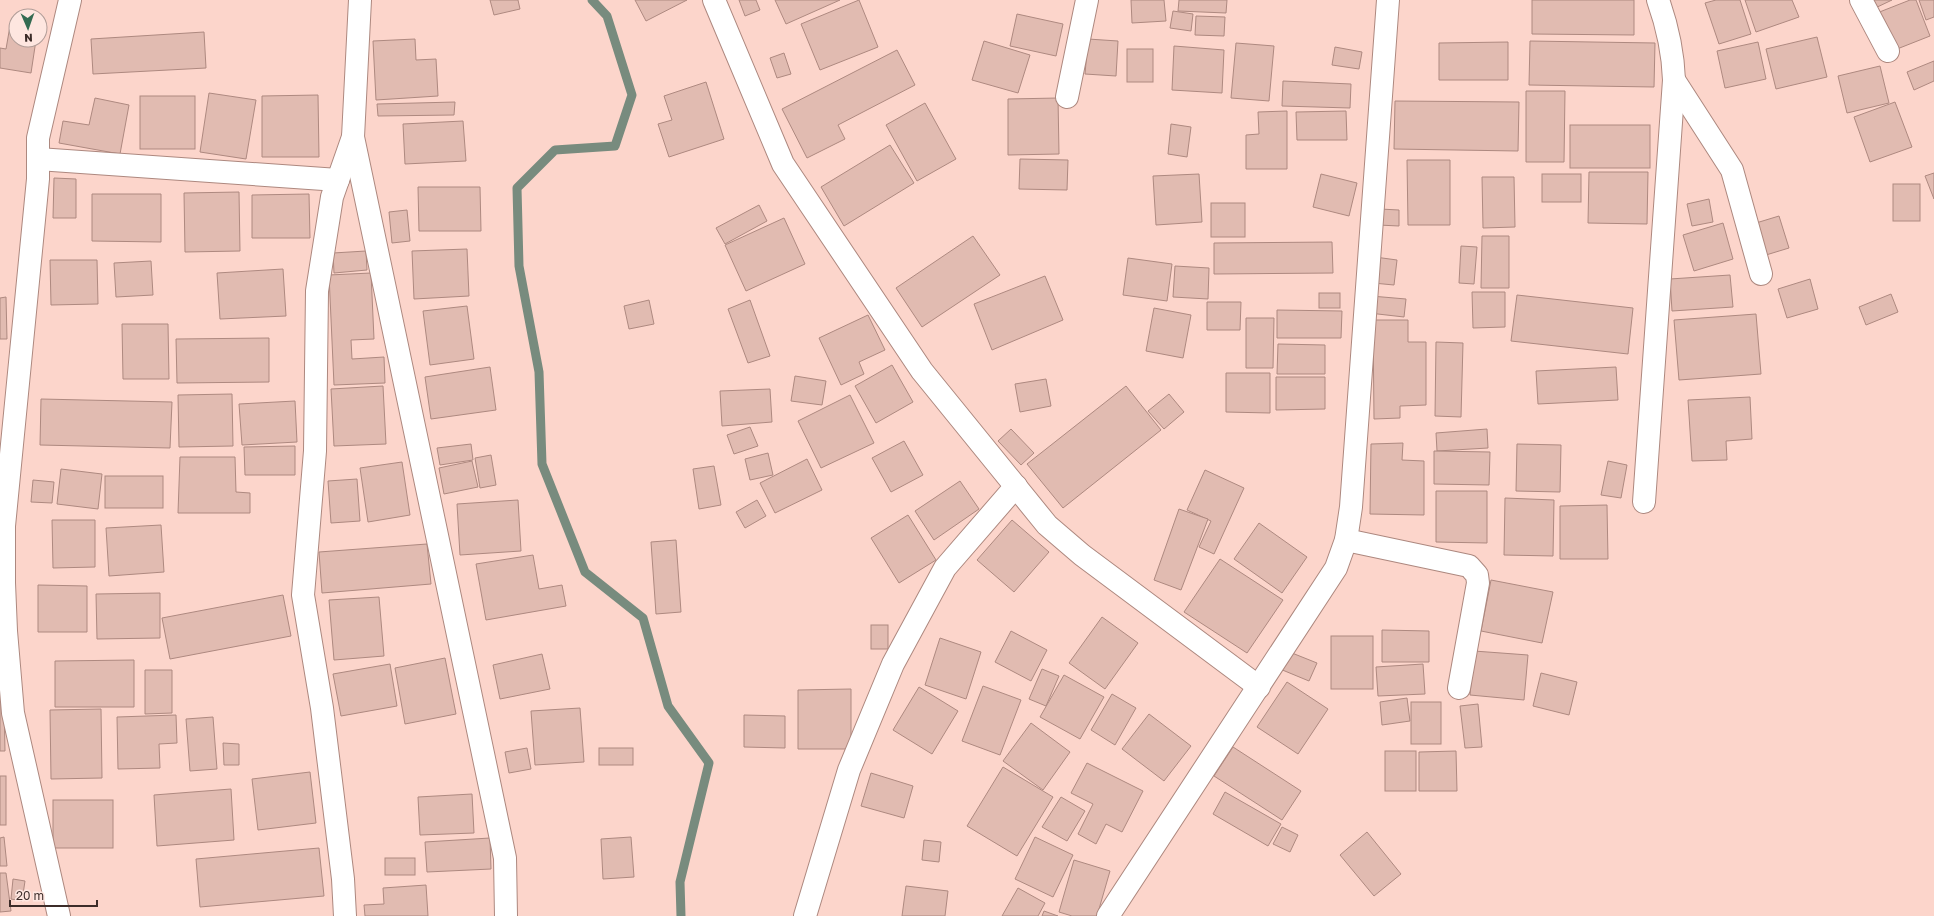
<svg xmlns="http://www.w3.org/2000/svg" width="1934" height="916" font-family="'Golos Text',sans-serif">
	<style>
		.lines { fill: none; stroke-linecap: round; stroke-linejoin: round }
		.stream { stroke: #788b7e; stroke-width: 9 }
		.building { fill: #e1bbb1; stroke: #ae8980 }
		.street-casing { stroke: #ad887f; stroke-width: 24 }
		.street { stroke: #fff; stroke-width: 22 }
	</style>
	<rect width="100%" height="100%" fill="#fcd5cb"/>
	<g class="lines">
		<!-- stream -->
		<path class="stream" d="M592,0l15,16 25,79 -17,51 -60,4 -38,38 2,78 20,106 3,92 43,108 58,46 25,88 41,57 -29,119 1,34"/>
	</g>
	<!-- building -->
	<g class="building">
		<path d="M490,0h28l2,9 -26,6z"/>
		<path d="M635,0h52l-41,21z"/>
		<path d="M739,0h17l4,10 -15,6z"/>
		<path d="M775,0h65l-54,24z"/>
		<path d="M859,0l19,47 -58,23 -19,-46z"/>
		<path d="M1131,0h33l2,21 -34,2z"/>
		<path d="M1179,0h48l-1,13 -48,-2z"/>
		<path d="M1532,0h102v35l-102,-1z"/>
		<path d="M1716,0h24l11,34 -32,10 -14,-41z"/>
		<path d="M1745,0h47l7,17 -43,15z"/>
		<path d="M1866,0h26l-21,10z"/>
		<path d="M1910,0h6l14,36 -38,15 -15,-38z"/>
		<path d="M1919,0h15v17l-8,3z"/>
		<path d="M1173,11l20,3 -2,17 -21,-3z"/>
		<path d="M1017,14l46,10 -7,32 -46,-10z"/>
		<path d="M1196,16l29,1 -1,19 -29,-1z"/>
		<path d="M10,26l6,1v13h20l-5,33 -31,-5v-20l6,1z"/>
		<path d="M204,32l2,36 -113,6 -2,-35z"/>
		<path d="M1817,37l10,40 -51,12 -10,-40z"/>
		<path d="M415,39l1,21 20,-1 2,37 -62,4 -3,-59z"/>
		<path d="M1088,39l30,2 -2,35 -31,-2z"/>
		<path d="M984,41l46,14 -12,38 -46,-13z"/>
		<path d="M1530,41l125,2 -1,44 -125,-2z"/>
		<path d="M1508,42v38h-69v-37z"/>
		<path d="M1758,42l8,37 -41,9 -8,-37z"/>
		<path d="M1236,43l38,3 -5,55 -38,-3z"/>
		<path d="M1174,46l50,4 -2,43 -50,-3z"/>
		<path d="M1335,47l27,5 -3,17 -27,-4z"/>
		<rect x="1127" y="49" width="26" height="33"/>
		<path d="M897,50l18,35 -77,40 7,14 -38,19 -25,-49z"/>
		<path d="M784,53l7,21 -14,4 -7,-20z"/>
		<path d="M1934,61v20l-20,9 -7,-18z"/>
		<path d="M1880,66l9,37 -42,10 -9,-37z"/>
		<path d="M1283,81l68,3 -1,24 -68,-2z"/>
		<path d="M706,82l18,57 -55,18 -11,-33 14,-4 -8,-24z"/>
		<path d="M1526,91h39l-1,71h-38z"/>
		<path d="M209,93l47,7 -10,59 -46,-7z"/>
		<path d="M318,95l1,62h-57v-61z"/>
		<rect x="140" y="96" width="55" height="53"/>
		<path d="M95,98l34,7 -9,49 -61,-11 4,-22 26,4z"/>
		<path d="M1058,98l1,56 -51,1v-56z"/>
		<path d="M1395,101l124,1 -1,49 -124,-2z"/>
		<path d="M455,102l-1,13 -76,1 -1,-12z"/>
		<path d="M1895,102l17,45 -42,15 -16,-45z"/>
		<path d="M925,103l31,56 -39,22 -31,-56z"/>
		<path d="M1287,111v58h-41v-34l13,-1 -1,-22z"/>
		<path d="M1346,111l1,29h-50l-1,-28z"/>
		<path d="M463,121l3,40 -61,3 -2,-40z"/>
		<path d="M1171,124l20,3 -4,30 -19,-3z"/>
		<rect x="1570" y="125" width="80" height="43"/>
		<path d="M890,145l24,38 -70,43 -23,-39z"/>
		<path d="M1020,159l48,1 -1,30 -48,-1z"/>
		<path d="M1407,160h43v65h-42z"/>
		<path d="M1589,172h59l-1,52 -59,-1z"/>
		<path d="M1934,173v26l-9,-23z"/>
		<path d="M1199,174l3,48 -46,3 -3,-49z"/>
		<path d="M1321,174l36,9 -8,33 -36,-9z"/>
		<rect x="1542" y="174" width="39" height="28"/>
		<path d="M1482,177h32l1,50 -32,1z"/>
		<path d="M54,178l22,1v39h-23z"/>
		<rect x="1893" y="184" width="27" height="37"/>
		<path d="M418,187h62l1,44h-62z"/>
		<path d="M239,192l1,59 -55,1 -1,-59z"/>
		<path d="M92,194h69v48l-69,-1z"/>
		<path d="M309,194l1,44h-58v-43z"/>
		<path d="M1709,199l4,23 -21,4 -5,-22z"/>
		<rect x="1211" y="203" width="34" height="34"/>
		<path d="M759,205l8,16 -42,23 -9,-16z"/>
		<path d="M1380,209l19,1v16l-21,-1z"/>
		<path d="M407,210l3,31 -18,2 -3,-31z"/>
		<path d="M1779,216l10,32 -23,7 -10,-32z"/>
		<path d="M784,218l21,46 -59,27 -21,-46z"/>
		<path d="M1723,223l10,36 -39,12 -11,-36z"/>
		<path d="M973,236l27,39 -78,52 -26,-39z"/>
		<path d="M1482,236h27v52h-28z"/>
		<path d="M1332,242l1,31 -119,1v-31z"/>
		<path d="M1461,246l16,1 -3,37 -15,-1z"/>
		<path d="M467,249l2,47 -55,3 -2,-48z"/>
		<path d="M366,251l1,19 -33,3 -1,-20z"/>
		<path d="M1375,257l22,3 -3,25 -21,-2z"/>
		<path d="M1128,258l44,6 -5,37 -44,-6z"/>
		<path d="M50,260h47l1,44 -47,1z"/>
		<path d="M151,261l2,34 -37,2 -2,-34z"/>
		<path d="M1175,266l34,2 -1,31 -35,-2z"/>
		<path d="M283,269l3,47 -66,3 -3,-46z"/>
		<path d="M371,273l3,66 -23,1 1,19 32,-2 1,26 -51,2 -5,-110z"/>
		<path d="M1730,275l3,32 -61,4 -2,-32z"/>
		<path d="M1045,276l18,44 -71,30 -18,-46z"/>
		<path d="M1810,279l8,30 -31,9 -9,-29z"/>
		<path d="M1472,292h33v35l-32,1z"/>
		<rect x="1319" y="293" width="21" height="15"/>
		<path d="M1891,294l7,18 -32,13 -7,-18z"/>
		<path d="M1517,295l116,13 -5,46 -117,-13z"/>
		<path d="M1371,296l35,3 -2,18 -35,-4z"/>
		<path d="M6,297l1,42h-7v-41z"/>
		<path d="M649,300l5,24 -25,5 -5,-23z"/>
		<path d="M750,300l20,56 -22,7 -20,-54z"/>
		<path d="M1207,302h34l-1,28h-33z"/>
		<path d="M467,306l7,53 -44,6 -7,-54z"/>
		<path d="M1154,308l37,7 -8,43 -37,-7z"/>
		<path d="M1277,310l65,1 -1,27h-64z"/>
		<path d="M1756,314l5,60 -82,6 -5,-60z"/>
		<path d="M868,315l17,35 -26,12 5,12 -23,11 -22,-47z"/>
		<path d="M1246,318h28l-1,50h-27z"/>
		<path d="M1373,320h35v22h18v63l-26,1v12l-26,1z"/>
		<path d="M122,324h46l1,55h-46z"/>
		<path d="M269,338v44l-92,1 -1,-44z"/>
		<path d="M1436,342l27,1 -2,74 -26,-1z"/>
		<path d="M1278,344l47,1v29h-48z"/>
		<path d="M892,365l21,37 -37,21 -21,-37z"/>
		<path d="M490,367l6,43 -65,9 -6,-42z"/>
		<path d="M1616,367l2,33 -80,4 -2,-33z"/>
		<path d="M1226,373h44v40l-44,-1z"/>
		<path d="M795,376l31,5 -4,24 -31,-4z"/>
		<path d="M1276,377h49v32l-49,1z"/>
		<path d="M1046,379l5,27 -31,6 -5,-28z"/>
		<path d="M383,386l3,58 -52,2 -3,-57z"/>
		<path d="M1126,386l35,44 -98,78 -36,-44z"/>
		<path d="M770,389l2,33 -50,4 -2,-35z"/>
		<path d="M232,394l1,52 -54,1 -1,-52z"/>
		<path d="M1169,394l15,18 -20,17 -16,-18z"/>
		<path d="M850,395l24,48 -53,25 -23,-47z"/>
		<path d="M1750,397l2,42 -26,2 1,19 -35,1 -4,-61z"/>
		<path d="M41,399l131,3 -2,46 -130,-3z"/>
		<path d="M295,401l2,41 -55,3 -3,-41z"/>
		<path d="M750,427l8,19 -24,8 -7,-19z"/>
		<path d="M1011,429l23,24 -13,12 -23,-24z"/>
		<path d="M1487,429l1,19 -51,3 -1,-18z"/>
		<path d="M904,441l19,34 -32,17 -19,-34z"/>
		<path d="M1403,443l-1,17 22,1v54l-54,-1 1,-70z"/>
		<path d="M471,444l2,16 -33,5 -3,-17z"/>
		<path d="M1517,444l44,1 -1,47 -44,-1z"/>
		<path d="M295,446v29h-50l-1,-28z"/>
		<path d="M1434,451l56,1 -1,33 -55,-1z"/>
		<path d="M768,453l5,22 -23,5 -5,-21z"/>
		<path d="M491,455l5,30 -16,3 -5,-30z"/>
		<path d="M180,457h55l1,35 14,1v20h-72z"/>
		<path d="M807,459l15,31 -47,23 -15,-30z"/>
		<path d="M472,461l6,26 -34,7 -5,-26z"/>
		<path d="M1608,461l19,4 -6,33 -20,-3z"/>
		<path d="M402,462l8,53 -42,7 -8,-54z"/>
		<path d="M714,466l7,39 -22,4 -6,-40z"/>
		<path d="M61,469l41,5 -4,35 -41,-5z"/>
		<path d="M1205,470l39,18 -30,66 -15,-7 12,-26 -24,-11z"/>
		<rect x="105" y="476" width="58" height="32"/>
		<path d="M357,479l3,42 -29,2 -3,-42z"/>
		<path d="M33,480l21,2 -2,21 -21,-1z"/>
		<path d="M960,481l19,28 -45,31 -19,-29z"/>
		<path d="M1436,491h51v52l-51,-1z"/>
		<path d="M1505,498l49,2 -1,56 -49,-1z"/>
		<path d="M518,500l3,51 -61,4 -3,-51z"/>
		<path d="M757,500l9,16 -21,12 -9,-16z"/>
		<path d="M1607,505l1,54h-48v-53z"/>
		<path d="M1179,509l29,10 -27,71 -27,-10z"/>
		<path d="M908,515l28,45 -37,23 -28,-45z"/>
		<path d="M52,520h43v47l-42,1z"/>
		<path d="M1012,520l37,32 -35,40 -37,-32z"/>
		<path d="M1259,523l48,34 -25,36 -48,-34z"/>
		<path d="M161,525l3,47 -55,4 -3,-48z"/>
		<path d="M676,540l5,72 -25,2 -5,-72z"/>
		<path d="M427,544l4,40 -109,9 -3,-41z"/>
		<path d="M533,555l6,34 23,-4 4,21 -80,14 -10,-56z"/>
		<path d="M1220,559l63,41 -36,53 -63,-41z"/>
		<path d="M1491,580l62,12 -11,51 -61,-12z"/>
		<path d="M38,585l49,1v46h-49z"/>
		<path d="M160,593v45l-63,1 -1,-45z"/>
		<path d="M283,595l8,41 -121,23 -8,-41z"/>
		<path d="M379,597l5,59 -50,4 -5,-60z"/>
		<path d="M1102,617l36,26 -33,46 -36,-26z"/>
		<rect x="871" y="625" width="17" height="24"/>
		<path d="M1382,630l47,1v31h-47z"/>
		<path d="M1011,631l36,19 -16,31 -36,-19z"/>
		<rect x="1331" y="636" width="42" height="53"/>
		<path d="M940,638l41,14 -15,47 -41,-14z"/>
		<path d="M1287,651l30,12 -8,18 -29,-12z"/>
		<path d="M1474,651l54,4 -4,45 -54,-5z"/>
		<path d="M542,654l8,35 -50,10 -7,-34z"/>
		<path d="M445,658l11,56 -51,10 -10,-56z"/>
		<path d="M134,660v47h-79v-46z"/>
		<path d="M390,664l7,42 -56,10 -8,-42z"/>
		<path d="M1423,664l2,30 -47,2 -2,-29z"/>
		<path d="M1042,669l17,7 -13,30 -17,-7z"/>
		<path d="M145,670h27v43l-27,1z"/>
		<path d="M1541,673l36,9 -8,33 -36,-9z"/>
		<path d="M1064,675l40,22 -24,42 -40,-22z"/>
		<path d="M1287,682l41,27 -30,45 -41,-27z"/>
		<path d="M983,686l38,14 -21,55 -38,-14z"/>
		<path d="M919,687l39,24 -26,43 -39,-24z"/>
		<path d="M851,689v60h-53v-59z"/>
		<path d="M1112,694l24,14 -21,37 -24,-15z"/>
		<path d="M1407,698l3,23 -28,4 -2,-23z"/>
		<path d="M0,702h4l1,49h-5z"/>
		<rect x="1411" y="702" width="30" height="42"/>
		<path d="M1478,704l4,43 -17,1 -5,-42z"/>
		<path d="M580,708l4,54 -49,3 -4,-54z"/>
		<path d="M101,709l1,69 -51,1 -1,-69z"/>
		<path d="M1149,714l42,32 -27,35 -42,-32z"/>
		<path d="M176,715l1,28 -18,1 1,24 -42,1 -1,-52z"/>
		<path d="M744,715l41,1v32l-41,-1z"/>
		<path d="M213,717l4,52 -27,2 -4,-52z"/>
		<path d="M1031,723l39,29 -27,38 -40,-29z"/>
		<path d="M223,743l16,1v21h-15z"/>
		<path d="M1233,747l68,44 -19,29 -68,-44z"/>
		<path d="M527,748l4,21 -22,4 -4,-21z"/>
		<rect x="599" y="748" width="34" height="17"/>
		<rect x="1385" y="751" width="31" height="40"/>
		<path d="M1456,751l1,40h-38v-39z"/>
		<path d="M1087,763l56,28 -21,41 -16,-8 -10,20 -18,-10 15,-30 -22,-11z"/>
		<path d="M1003,767l50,30 -36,59 -50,-30z"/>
		<path d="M310,772l6,51 -58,7 -6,-51z"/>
		<path d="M871,773l42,13 -9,32 -43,-12z"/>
		<rect x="0" y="776" width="6" height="49"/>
		<path d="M231,789l3,51 -77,6 -3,-51z"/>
		<path d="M1225,792l56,32 -13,22 -55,-32z"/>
		<path d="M472,794l2,39 -54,2 -2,-38z"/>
		<path d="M1061,797l24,14 -18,30 -25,-14z"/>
		<rect x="53" y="800" width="60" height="48"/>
		<path d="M1282,827l16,8 -8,17 -17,-8z"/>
		<path d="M1367,832l34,42 -27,22 -34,-41z"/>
		<path d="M4,837l3,29h-7v-28z"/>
		<path d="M631,837l3,40 -31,2 -2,-40z"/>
		<path d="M1035,837l38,18 -20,42 -38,-18z"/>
		<path d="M490,838l1,31 -64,3 -2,-30z"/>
		<path d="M924,840l17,2 -2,20 -17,-2z"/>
		<path d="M319,848l5,48 -124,11 -4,-48z"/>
		<rect x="385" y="858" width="30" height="17"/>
		<path d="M1074,860l36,11 -13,45h-25l-13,-4z"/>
		<path d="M0,873h6l5,38 -11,1z"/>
		<path d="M13,879l12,2 -3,20 -11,-2z"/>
		<path d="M426,885l2,31h-63l-1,-11 20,-1 -1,-16z"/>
		<path d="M906,886l42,5 -3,25h-43z"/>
		<path d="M1018,888l27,15 -7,13h-36z"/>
		<path d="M1044,911l14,5h-16z"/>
	</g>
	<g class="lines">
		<!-- street casing -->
		<g class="street-casing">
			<g id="street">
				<path d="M360,0l-7,137 152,721 1,58"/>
				<path d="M714,0l69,164 139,207 125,154 35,30 177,132"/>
				<path d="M1861,0l27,51"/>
				<path d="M1674,80l58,90 29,104"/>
				<path d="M1067,97l20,-97"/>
				<path d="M38,159l300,21"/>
				<path d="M1644,502l30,-422c-1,-29 -6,-52 -16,-80"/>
				<path d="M1346,540l123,26 8,9 1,8 -19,105"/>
				<path d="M59,916l-46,-203 -7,-82 -2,-48v-57l34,-347v-41l32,-138"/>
				<path d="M345,916l-2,-37 -21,-171 -19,-113 12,-144 2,-160 15,-94 21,-60"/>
				<path d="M805,916l44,-146 44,-106 52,-96 71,-82"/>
				<path d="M1108,916l228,-348 10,-28 5,-33 37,-507"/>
			</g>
		</g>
		<!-- street -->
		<use href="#street" class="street"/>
	</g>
	<!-- north arrow -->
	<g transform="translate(28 28) rotate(178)"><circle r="19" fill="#fee6e0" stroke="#b09c97"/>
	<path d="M0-3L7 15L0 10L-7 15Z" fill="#346b52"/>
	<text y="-6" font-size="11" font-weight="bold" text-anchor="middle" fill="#3c2c29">N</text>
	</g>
	<!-- scale -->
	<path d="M10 900v6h87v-6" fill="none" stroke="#3c2c29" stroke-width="2"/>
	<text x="16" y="900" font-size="12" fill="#3c2c29" stroke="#fee6e0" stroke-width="3" paint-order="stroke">20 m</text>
</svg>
